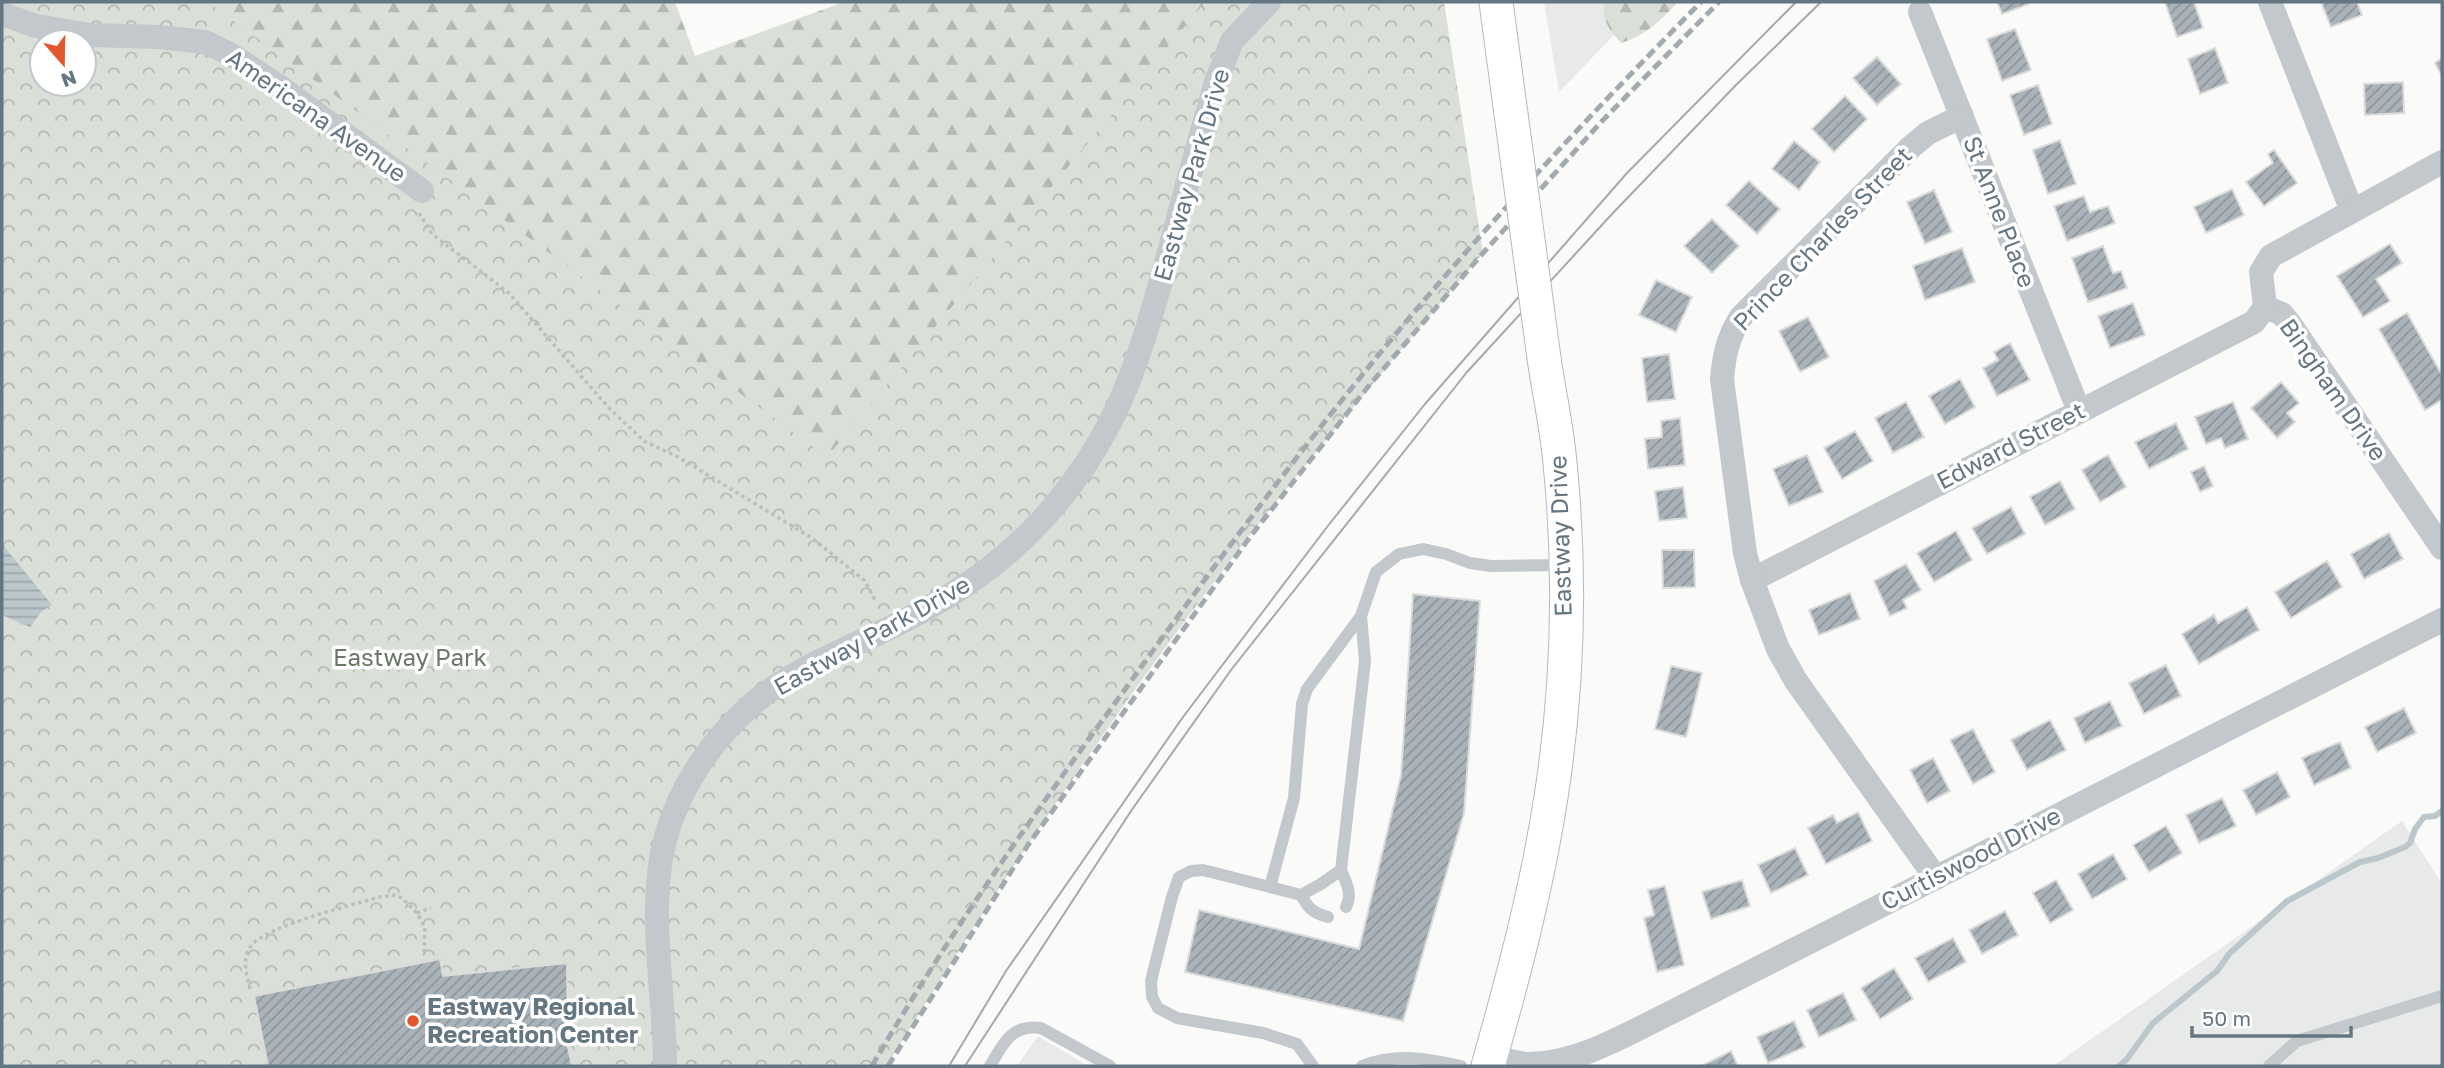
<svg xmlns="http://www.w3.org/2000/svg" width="2444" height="1068" font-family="'Golos Text',sans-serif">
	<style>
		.built { fill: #e8e9e9 }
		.forest { fill: url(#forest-firs) }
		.park { fill: url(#park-crowns); fill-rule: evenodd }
		.water { fill: url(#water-rules) }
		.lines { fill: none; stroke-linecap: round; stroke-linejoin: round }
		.stream { stroke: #bbc7cb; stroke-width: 6 }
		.building { fill: url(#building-hatch); stroke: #dcdcda; stroke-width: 2 }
		.secondary-casing { stroke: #b3babf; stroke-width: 35 }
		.path { stroke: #bbbfc2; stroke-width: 3.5; stroke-dasharray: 3.5 3.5; stroke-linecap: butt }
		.service { stroke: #c3c8cc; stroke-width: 12 }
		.minor { stroke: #c3c8cc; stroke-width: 24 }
		.secondary { stroke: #fff; stroke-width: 33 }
		.tram { stroke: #a2aab0; stroke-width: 2 }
		.rail { stroke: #a2aab0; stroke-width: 5; stroke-dasharray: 10 5; stroke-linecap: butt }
		.secondary-bridge-casing { stroke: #b3babf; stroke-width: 35; stroke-linecap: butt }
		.secondary-bridge { stroke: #fff; stroke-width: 33 }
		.poi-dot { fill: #e4572e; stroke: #fff; stroke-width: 2.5 }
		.labels { text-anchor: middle; stroke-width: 7; stroke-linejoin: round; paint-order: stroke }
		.street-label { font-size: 24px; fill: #657683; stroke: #fff }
		.park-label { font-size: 24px; fill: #687a64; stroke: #fff }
		.poi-label { font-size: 24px; font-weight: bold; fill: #657683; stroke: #fff; text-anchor: start }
	</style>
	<defs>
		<pattern id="forest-firs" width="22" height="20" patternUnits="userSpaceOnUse" patternTransform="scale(1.75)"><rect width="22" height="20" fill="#dadfd7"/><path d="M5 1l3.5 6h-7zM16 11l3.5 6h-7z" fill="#b4b9b4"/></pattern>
		<pattern id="park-crowns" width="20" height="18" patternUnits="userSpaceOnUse" patternTransform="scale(1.75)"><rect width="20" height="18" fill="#dadfd7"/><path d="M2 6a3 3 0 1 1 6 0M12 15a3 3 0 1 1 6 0" fill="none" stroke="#b4b9b4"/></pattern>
		<pattern id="water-rules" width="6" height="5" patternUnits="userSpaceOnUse" patternTransform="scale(1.75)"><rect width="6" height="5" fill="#bbc7cb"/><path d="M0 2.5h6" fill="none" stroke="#9ca6aa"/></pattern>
		<pattern id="building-hatch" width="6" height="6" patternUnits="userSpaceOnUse" patternTransform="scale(1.75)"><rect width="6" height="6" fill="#aab3b9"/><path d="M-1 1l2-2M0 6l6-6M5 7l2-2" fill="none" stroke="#8e969c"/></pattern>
	</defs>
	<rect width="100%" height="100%" fill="#fafaf8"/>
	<!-- built -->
	<g class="built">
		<path d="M1544,2h102l-87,90z"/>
		<path d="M2402,821l40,63v182h-389z"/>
		<path d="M1038,1036l50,30h-71z"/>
	</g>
	<!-- forest -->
	<g class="forest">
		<path d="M192,2h483l20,54 149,-54h383l-365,524z"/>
		<path d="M1604,2h74c-17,18 -33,34 -57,41 -11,-12 -20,-24 -17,-41z"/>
	</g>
	<!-- park -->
	<path class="park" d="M2,2h206l619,455 378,-455h239l39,251c-99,117 -199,234 -290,357 -109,147 -211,300 -306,456h-885zM42,42h42v42h-42z"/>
	<!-- water -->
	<path class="water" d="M2,544l50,61 -11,7 -11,15 -28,-12z"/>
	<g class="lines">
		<!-- stream -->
		<path class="stream" d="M2119,1066l8,-7 26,-36 64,-52 12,-17 58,-53 73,-39 18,-4 27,-11 5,-4 5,-14 9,-12 11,-1 7,-5"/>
	</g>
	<!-- building -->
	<g class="building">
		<path d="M1997,2h31l1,2 -27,10z"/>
		<path d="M2165,2h29l9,26 -26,9z"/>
		<path d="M2321,2h36l5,13 -31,12z"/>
		<path d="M2015,29l16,41 -29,11 -15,-42z"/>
		<path d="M2215,48l13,35 -28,11 -12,-35z"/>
		<path d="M1877,57l24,27 -24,21 -24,-27z"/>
		<path d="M2442,58v18l-7,-13z"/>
		<path d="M2403,82l1,31 -39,2 -1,-31z"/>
		<path d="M2038,85l14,39 -28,11 -14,-40z"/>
		<path d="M1845,96l22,23 -33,33 -22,-23z"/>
		<path d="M2060,140l16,44 -28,10 -15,-44z"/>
		<path d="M1794,141l26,21 -21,28 -27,-21z"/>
		<path d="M2274,150l23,33 -33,23 -18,-24 27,-19 -5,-9z"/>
		<path d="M1749,181l31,28 -23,25 -31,-29z"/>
		<path d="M2232,189l12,26 -38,18 -12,-26z"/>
		<path d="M1934,190l18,42 -27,12 -18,-42z"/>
		<path d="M2084,196l6,16 18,-6 7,17 -48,18 -13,-35z"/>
		<path d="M1712,219l27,27 -27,27 -28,-27z"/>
		<path d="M2390,244l12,19 -26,16 14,22 -27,16 -26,-41z"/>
		<path d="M2103,246l10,27 8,-2 6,17 -39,14 -16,-44z"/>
		<path d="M1962,248l13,34 -50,18 -12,-34z"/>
		<path d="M1656,280l36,17 -16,35 -37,-17z"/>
		<path d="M2133,303l12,32 -35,13 -12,-32z"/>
		<path d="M2407,313l35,62v25l-17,10 -46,-81z"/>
		<path d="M1808,317l21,40 -29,15 -21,-41z"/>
		<path d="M2010,343l20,37 -33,16 -14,-28 15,-8 -4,-8z"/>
		<path d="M1669,354l6,45 -28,3 -5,-44z"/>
		<path d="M1960,379l15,28 -30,17 -16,-28z"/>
		<path d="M2281,382l18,21 -12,10 8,9 -18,16 -26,-30z"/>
		<path d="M1906,402l18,35 -31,16 -18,-35z"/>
		<path d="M2233,402l15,37 -23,9 -4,-10 -15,6 -11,-27z"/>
		<path d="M1680,418l5,47 -37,4 -3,-30 17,-2 -1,-16z"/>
		<path d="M2176,423l12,26 -39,20 -14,-27z"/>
		<path d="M1855,431l18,30 -31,18 -18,-31z"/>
		<path d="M1807,455l16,37 -34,14 -16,-37z"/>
		<path d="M2108,455l18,32 -26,15 -18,-32z"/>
		<path d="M2204,466l9,20 -13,6 -9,-20z"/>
		<path d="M2060,481l15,28 -30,16 -15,-28z"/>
		<path d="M1683,487l4,31 -28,3 -4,-30z"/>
		<path d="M2011,507l14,27 -38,20 -15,-26z"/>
		<path d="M1956,531l16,29 -38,22 -17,-29z"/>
		<path d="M2389,533l14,26 -39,20 -13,-25z"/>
		<path d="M1662,550h32l1,37 -32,1z"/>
		<path d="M2327,561l15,26 -51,31 -16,-26z"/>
		<path d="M1906,564l15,26 -18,10 4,8 -17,8 -16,-35z"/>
		<path d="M1850,593l10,26 -41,16 -10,-25z"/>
		<path d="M1413,594l67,7 -16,212 -61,208 -218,-49 14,-62 160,39 42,-174z"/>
		<path d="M2247,607l12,23 -60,34 -17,-30 32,-19 4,8z"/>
		<path d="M2166,665l15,31 -37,18 -15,-31z"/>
		<path d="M1671,666l31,7 -16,64 -31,-8z"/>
		<path d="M2110,701l12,25 -37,17 -11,-25z"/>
		<path d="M2404,708l12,25 -39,19 -12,-25z"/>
		<path d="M2050,720l16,30 -39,20 -16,-30z"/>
		<path d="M1973,729l22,43 -22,12 -23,-44z"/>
		<path d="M2340,742l11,26 -37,17 -12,-27z"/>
		<path d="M1933,758l17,33 -23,12 -17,-33z"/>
		<path d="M2277,772l13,25 -34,18 -13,-25z"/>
		<path d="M2222,798l14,28 -37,17 -13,-28z"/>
		<path d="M1858,812l14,29 -46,23 -18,-36 25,-13 4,8z"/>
		<path d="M2166,826l16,27 -33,19 -16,-27z"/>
		<path d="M1795,848l13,27 -37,18 -13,-28z"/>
		<path d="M2113,854l14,25 -35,20 -14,-25z"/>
		<path d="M1742,880l8,26 -39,13 -9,-27z"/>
		<path d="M2056,880l17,30 -23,13 -17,-30z"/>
		<path d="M1665,886l19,79 -27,7 -13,-54 10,-3 -6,-25z"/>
		<path d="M2005,911l13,24 -36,19 -13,-24z"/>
		<path d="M1953,938l13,24 -38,20 -13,-24z"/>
		<path d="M440,959l3,17 124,-13 1,84 4,19h-304l-14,-70z"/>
		<path d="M1894,968l19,31 -33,20 -19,-31z"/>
		<path d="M1843,993l13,27 -37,17 -12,-27z"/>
		<path d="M1794,1021l11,26 -37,16 -11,-26z"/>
		<path d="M1731,1051l7,15h-37z"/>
	</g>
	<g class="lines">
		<!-- secondary casing -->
		<g class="secondary-casing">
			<g id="secondary">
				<path d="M1496,2l15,112"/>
				<path d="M1488,1066c25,-88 49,-178 63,-269 17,-109 20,-224 9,-334 -3,-35 -11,-70 -16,-105"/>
			</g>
		</g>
		<!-- path -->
		<g class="path">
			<path d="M419,213l13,21 77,59 99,114 36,34 34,16 134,81 52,42 11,20"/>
			<path d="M417,913l14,-5"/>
			<path d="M250,989c-3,-14 -9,-30 1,-43 17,-21 99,-40 128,-49l17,-2 6,3 15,15 8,15 -1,24"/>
		</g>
		<!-- service -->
		<g class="service">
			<path d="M1341,870c5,13 12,23 5,37"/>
			<path d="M1270,887l31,8 20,-11 20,-14 24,-209 -4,-45"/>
			<path d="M1301,895c7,13 12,18 27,22"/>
			<path d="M990,1066c13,-22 21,-42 51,-38l69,38"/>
			<path d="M1313,1066l-16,-22 -34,-11 -86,-15 -19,-10 -6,-11 -1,-16 21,-84 7,-20 12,-6 12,-1 67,17 24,-89 8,-94 5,-15 54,-73 15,-44 23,-18 24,-5 23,5 24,9 21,3 74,-1"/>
			<path d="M1362,1066c34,-13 65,-8 99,0"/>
			<path d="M2269,1066l28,-25 145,-45"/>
		</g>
		<!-- minor -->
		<g class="minor">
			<path d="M2270,2l82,209"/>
			<path d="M1920,12l159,399"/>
			<path d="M2,14l34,12 55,9 67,2 47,5 25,12 50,33 142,104"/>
			<path d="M2265,307l17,7 8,10 152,224"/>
			<path d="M1752,580l502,-258 11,-15 -4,-35 10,-16 171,-94"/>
			<path d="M1936,878l-140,-197 -18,-32 -26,-69 -7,-27 -23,-174c2,-24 6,-42 19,-62l170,-170 17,-14 34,-17"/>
			<path d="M1490,1057c13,2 26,6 38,7 52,0 102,-32 148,-54l766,-390"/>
			<path d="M665,1066c0,-70 -16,-143 -3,-213 14,-67 58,-128 114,-167 47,-31 103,-50 152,-78 49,-27 91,-60 127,-103 67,-79 87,-156 114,-253 15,-57 31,-114 47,-170l16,-41 37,-39"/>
		</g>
		<!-- secondary -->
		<use href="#secondary" class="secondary"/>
		<!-- tram -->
		<g class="tram">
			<path d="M949,1066l57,-95 177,-254 144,-190 98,-123 202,-231 169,-171"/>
			<path d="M965,1066l166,-255 100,-141 236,-298 145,-158 124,-129 85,-83"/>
		</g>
		<!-- rail -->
		<g class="rail">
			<path d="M872,1066c76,-131 164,-255 254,-378 75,-104 151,-208 233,-309 106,-132 223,-256 342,-377"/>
			<path d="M888,1066l140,-221 222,-308 117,-149 116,-135 119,-132 117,-119"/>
		</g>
		<!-- secondary-bridge casing -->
		<g class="secondary-bridge-casing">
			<path id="secondary-bridge" d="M1511,114l33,244"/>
		</g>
		<!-- secondary-bridge -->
		<use href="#secondary-bridge" class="secondary-bridge"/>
	</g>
	<!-- markers -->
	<circle class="poi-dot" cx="413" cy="1021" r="7"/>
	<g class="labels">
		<!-- street labels -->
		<g class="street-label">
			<text transform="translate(316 116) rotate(35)" y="8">Americana Avenue</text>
			<text transform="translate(1192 175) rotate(-74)" y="8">Eastway Park Drive</text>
			<text transform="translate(1999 212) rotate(69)" y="8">St Anne Place</text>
			<text transform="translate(1823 239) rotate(-46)" y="8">Prince Charles Street</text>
			<text transform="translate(2333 390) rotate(55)" y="8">Bingham Drive</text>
			<text transform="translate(2011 446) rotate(-27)" y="8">Edward Street</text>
			<text transform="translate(1561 536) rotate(-92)" y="8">Eastway Drive</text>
			<text transform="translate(872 636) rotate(-29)" y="8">Eastway Park Drive</text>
			<text transform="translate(1971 859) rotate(-27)" y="8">Curtiswood Drive</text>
		</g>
		<!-- park labels -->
		<g class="park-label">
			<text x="410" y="666">Eastway Park</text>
		</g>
		<!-- poi labels -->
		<g class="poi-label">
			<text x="427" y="1015">Eastway Regional<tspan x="427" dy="28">Recreation Center</tspan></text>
		</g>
	</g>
	<!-- border -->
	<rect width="2444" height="1068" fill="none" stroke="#657683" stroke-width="7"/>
	<!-- north arrow -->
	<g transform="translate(63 63) rotate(160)"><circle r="33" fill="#ffffff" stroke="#c1c8cd" stroke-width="2"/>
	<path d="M0-5L12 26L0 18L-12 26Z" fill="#e4572e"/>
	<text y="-10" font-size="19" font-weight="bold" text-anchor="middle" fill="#657683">N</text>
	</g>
	<!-- scale -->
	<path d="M2192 1026v10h159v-10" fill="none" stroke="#657683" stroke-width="3.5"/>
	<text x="2202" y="1026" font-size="21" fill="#657683" stroke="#ffffff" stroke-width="5" paint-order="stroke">50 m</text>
</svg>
